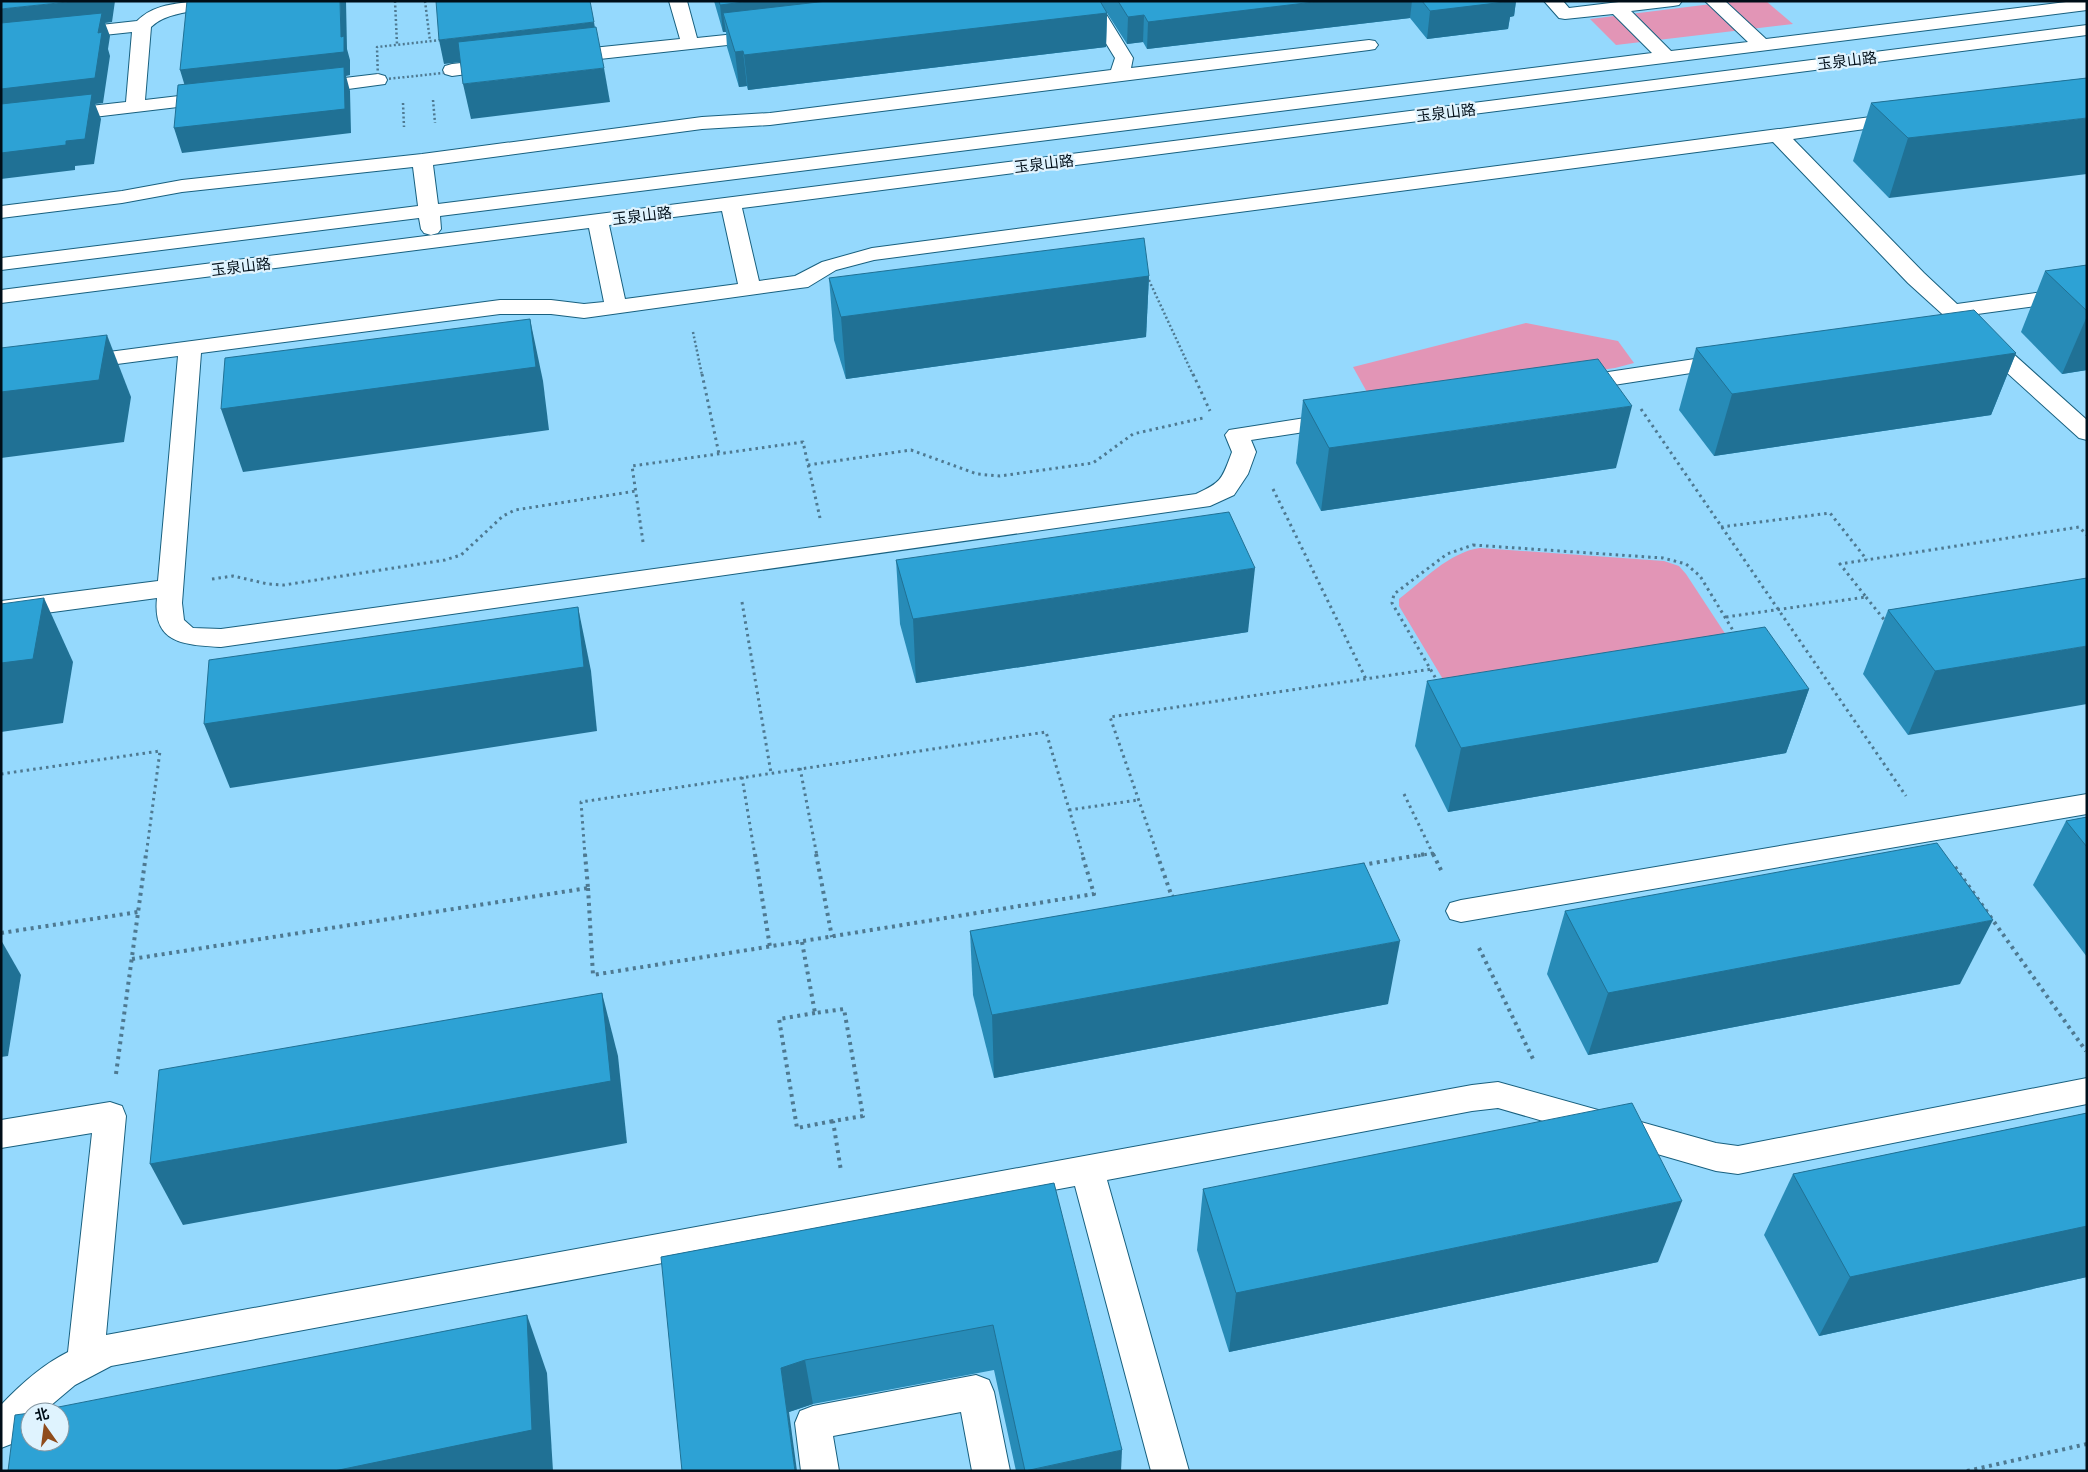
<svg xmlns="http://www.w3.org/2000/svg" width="2088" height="1472" font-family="Overpass,'Noto Sans SC',sans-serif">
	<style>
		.green { fill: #e295b6 }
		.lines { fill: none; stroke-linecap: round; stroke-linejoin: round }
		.minor-casing { stroke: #18607f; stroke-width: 2 }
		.path-far2 { stroke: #4e7991; stroke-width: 2.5; stroke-dasharray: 2 2.5; stroke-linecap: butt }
		.path-far1 { stroke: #4e7991; stroke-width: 3; stroke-dasharray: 2.5 4; stroke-linecap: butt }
		.path { stroke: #4e7991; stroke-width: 4; stroke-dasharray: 3 4.5; stroke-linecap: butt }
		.minor { fill: #fff; fill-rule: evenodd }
		.wall { fill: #278bb7 }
		.shaded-wall { fill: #207195 }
		.building { fill: #2da2d5; stroke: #207195 }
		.labels { text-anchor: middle; stroke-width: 4.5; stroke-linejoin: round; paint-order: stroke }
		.far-street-label { font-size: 15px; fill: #000e18; stroke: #dff3fe }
	</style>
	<rect width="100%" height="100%" fill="#95d9fd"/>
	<!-- green -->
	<g class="green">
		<path d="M1736,1h30l27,23 -177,21 -26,-26z"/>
		<path d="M1526,323l92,18 16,22 -19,5 -242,35 -20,-36z"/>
		<path d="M1480,548l184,13 15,5 7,8 42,64 -284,43 -45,-75v-7c24,-18 50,-47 81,-51z"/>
	</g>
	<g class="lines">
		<!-- minor casing -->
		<g class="minor-casing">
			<g id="minor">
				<path d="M198,1h55l-3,4 -6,1c-26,4 -74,2 -93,21l-6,73 68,-8 7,2 2,4 -2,4 -219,26v-12l125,-14 6,-70 -131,14v-10l136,-15c17,-17 38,-17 61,-20z"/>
				<path d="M669,1h18l10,37 67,-7 6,1 3,4 -3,4 -6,1 -201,22 -7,-2 -2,-4 2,-4 7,-2 117,-12z"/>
				<path d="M1080,1h18l35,57 -2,10 238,-28 6,1 3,4 -3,4 -6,1 -599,75 -68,4 -269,36 5,39 1214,-151 -39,-39 -48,5 -6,-1 -15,-17h19l6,7 58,-7h55l-3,4 -6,1 -42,5 40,40 77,-9 -43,-41h20l41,38 308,-38h13v9l-1647,206 1,13 -3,4 -7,2 -7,-2 -3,-4 -2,-11 -418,52v-12l417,-52 -5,-39 -231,25 -60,11 -121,15v-12l121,-15 60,-11 240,-26 280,-37 68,-4 341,-43 4,-12z"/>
				<path d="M2087,25v10l-1345,173 17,73 36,-5 27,-14 50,-14 1029,-135 7,2 3,4 -3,4 -115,16 131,134 33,31 130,-18v13l-117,16 117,105v20l-8,-2 -171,-155 -135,-141 -899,118 -38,10 -28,17 -8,1 -216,30 -33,-4h-51l-299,39 -19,250 2,17 9,8 28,1 975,-135c26,-12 26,-15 36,-42l-7,-17 4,-5 108,-17 8,2 4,5 -4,5 -8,2 -86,13 5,12 -8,22 -14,21 -24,11 -989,141c-36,-2 -69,-3 -64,-49l-156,21v-18l157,-20 20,-225 -99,13 -8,-2 -3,-5 3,-5 429,-57h51l33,4 20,-2 -15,-74 -588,75v-13zM722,211l16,73 -113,15 -16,-74z"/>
				<path d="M498,59l7,2 2,4 -2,4 -53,7 -7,-2 -2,-4 2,-4 7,-2z"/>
				<path d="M378,74l7,2 2,4 -2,4 -74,10 -7,-2 -2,-4 2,-4 7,-2z"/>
				<path d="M1728,354l8,2 3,5 -3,5 -161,25 -8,-2 -3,-5 3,-5 8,-2z"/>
				<path d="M2087,794v20l-626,108 -11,-3 -4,-8 4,-8 11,-3z"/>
				<path d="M2087,1078v26l-349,70 -22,-3 -218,-63 -26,3 -365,69 82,291h-38l-76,-285 -964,180 -36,19 -32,27h-13v14l-16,17 -13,5v-43c20,-21 41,-40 67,-53l24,-219 -91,15v-28l109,-18 12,4 4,10 -20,219 1366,-250 26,-3 218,61 22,3z"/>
				<path d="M976,1375l13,5 5,12 16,79h-38l-11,-59 -128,24 6,35h-38l-6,-48 5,-12 13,-5z"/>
			</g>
		</g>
		<!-- path-far2 -->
		<g class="path-far2">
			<path d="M395,1l2,43"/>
			<path d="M425,1l5,40"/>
			<path d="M449,39l3,33 -74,8 -1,-33z"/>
			<path d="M433,100l2,23"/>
			<path d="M403,103l1,24"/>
			<path d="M1147,276l46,99"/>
			<path d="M693,332l9,43"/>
		</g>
		<!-- path-far1 -->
		<g class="path-far1">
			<path d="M702,374l17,80"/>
			<path d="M1193,374l17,37"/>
			<path d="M1641,409l265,387"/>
			<path d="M808,465l103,-15 66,24 23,2 93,-13 40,-29 70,-16"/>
			<path d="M1273,489l93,190"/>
			<path d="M1721,527l109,-14 37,47"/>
			<path d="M643,542l-11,-76 171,-24 17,76"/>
			<path d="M1473,545l190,13 23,6 14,12 40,66 2,9 -16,8 -238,37 -26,-1 -23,-11 -47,-81 2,-9 53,-40z"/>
			<path d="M212,579l21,-3 35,8 16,1 161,-25 16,-5 42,-39 12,-6 121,-19"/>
			<path d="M1866,597l20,25"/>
			<path d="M742,602l29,171"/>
			<path d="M1726,617l140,-20 -26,-33 239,-37 8,8"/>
			<path d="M800,768l17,88"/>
			<path d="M1,774l159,-23 -14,105"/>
			<path d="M742,777l13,79"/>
			<path d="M1404,794l30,62"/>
			<path d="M1069,810l69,-10"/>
			<path d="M585,856l-4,-54 465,-70 37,124"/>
			<path d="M1158,856l-48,-139 322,-48"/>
			<path d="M1418,856l15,-3"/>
		</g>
		<!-- path -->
		<g class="path">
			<path d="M585,854l3,34"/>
			<path d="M755,854l15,93"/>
			<path d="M816,854l16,83"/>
			<path d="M1157,854l15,43 4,-1"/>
			<path d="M1433,854l10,20"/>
			<path d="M1362,865l63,-11"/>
			<path d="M1955,867l131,184"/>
			<path d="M588,888l5,87 501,-81 -12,-40"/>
			<path d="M1,933l137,-21"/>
			<path d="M802,942l13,71 29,-4 19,107 -30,5 8,50"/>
			<path d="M1479,948l55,113"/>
			<path d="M132,959l456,-71"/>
			<path d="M815,1013l-36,6 18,109 36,-7"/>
			<path d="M116,1074l30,-220"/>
			<path d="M1967,1471l120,-27"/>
		</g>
		<!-- minor -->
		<use href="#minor" class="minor"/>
	</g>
	<!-- wall -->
	<g class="wall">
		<path d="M714,1h802l-2,15 -4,1 -2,12 -81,10 -17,-21 -263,31 -4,-7 -16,2 -20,-31 -1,34 -358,43 -1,-4 -8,1 -12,-40 -1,-15h-3z"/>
		<path d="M2087,78l-198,120 -36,-37 18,-58z"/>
		<path d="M2087,265v105l-25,4 -41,-42 24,-61z"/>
		<path d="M1149,276l-3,61 -300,42 -12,-39 -5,-62z"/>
		<path d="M1696,348l320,5 -25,62 -277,41 -35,-46z"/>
		<path d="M1303,400l313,68 -295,43 -25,-48z"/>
		<path d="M896,560l352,72 -332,51 -16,-59z"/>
		<path d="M2087,578l-179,157 -45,-61 25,-64z"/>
		<path d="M1427,681l382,8 -23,64 -338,59 -33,-66z"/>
		<path d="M2087,817v140l-54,-72 33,-64z"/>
		<path d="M1565,911l395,73 -372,71 -41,-81z"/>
		<path d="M970,931l418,73 -394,74 -21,-83z"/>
		<path d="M2087,1113v164l-268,59 -55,-101 29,-61z"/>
		<path d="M1054,1183l67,288h-105l-22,-101 -181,34 -24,8 -128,-155z"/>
		<path d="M1203,1189l455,73 -429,90 -32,-102z"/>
	</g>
	<!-- shaded-wall -->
	<g class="shaded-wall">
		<path d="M77,1h38l-3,21 -7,1 5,13 -2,13 2,7 -7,47 -8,1 6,15 -7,45 -19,2v4l-74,9v-170z"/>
		<path d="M340,1h6l1,48 3,11v15l-4,1 4,15 1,42 -169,20 -8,-25 13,-35 -7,-23 161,-33z"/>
		<path d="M752,1h255l-284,12 3,19h-3l-3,-27z"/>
		<path d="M1322,1h90l-2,17 -263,31 1,-27z"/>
		<path d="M1502,1h14l-2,15 -4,1 -2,12 -81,10 3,-28z"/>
		<path d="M1107,13l-1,34 -358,43 -4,-35z"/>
		<path d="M1144,15l-1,27 -16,2 1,-27z"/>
		<path d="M594,22l4,24 -154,18 -5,-24z"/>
		<path d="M743,51l4,35 -8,1 -4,-35z"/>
		<path d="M604,68l6,34 -139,17 -8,-35z"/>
		<path d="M2087,118v56l-198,24 19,-60z"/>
		<path d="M1149,276l-3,61 -300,42 -5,-62z"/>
		<path d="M2087,316v54l-25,4z"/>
		<path d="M530,319l13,62 6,49 -306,42 -22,-63z"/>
		<path d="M107,335l24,62 -7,45 -123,16v-66z"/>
		<path d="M2016,353l-25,62 -277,41 18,-62z"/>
		<path d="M1632,406l-16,62 -295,43 8,-63z"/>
		<path d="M1255,568l-7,64 -332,51 -3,-64z"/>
		<path d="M44,598l29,64 -10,61 -62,9v-69z"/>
		<path d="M578,607l13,64 6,60 -367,57 -26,-64z"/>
		<path d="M2087,646v58l-179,31 27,-64z"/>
		<path d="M1809,689l-23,64 -338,59 13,-64z"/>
		<path d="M1993,920l-33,64 -372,71 20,-62z"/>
		<path d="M1,940l20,35 -13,81 -7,1z"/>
		<path d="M1400,941l-12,63 -394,74 -2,-63z"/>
		<path d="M602,993l16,63 9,87 -444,82 -33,-61z"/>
		<path d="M1682,1201l-24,61 -429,90 7,-59z"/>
		<path d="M2087,1226v51l-268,59 31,-59z"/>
		<path d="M527,1315l20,58 6,98h-219z"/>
		<path d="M805,1360l8,44 -24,8 8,59h-2l-14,-103z"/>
		<path d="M1122,1450l-1,21h-94z"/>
	</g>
	<!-- building -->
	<g class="building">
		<path d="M1,1h76l-76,8z"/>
		<path d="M187,1h153l1,36 3,-1v16l-164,18z"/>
		<path d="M436,1h154l4,21 -155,18z"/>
		<path d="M719,1h33l-32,4z"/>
		<path d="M827,1h273l7,12 -363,42 -1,-4 -8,1 -12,-39z"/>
		<path d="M1118,1h204l-174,21 -4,-7 -16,2z"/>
		<path d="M1422,1h91l-83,10z"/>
		<path d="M102,13l-4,20 4,-1 -7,46 -94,11v-66z"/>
		<path d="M596,27l8,41 -141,16 -5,-42z"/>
		<path d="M344,67l1,42 -171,19 4,-43z"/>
		<path d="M2087,78v40l-179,20 -37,-35z"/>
		<path d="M92,94l-7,45 -19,2v4l-65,8v-49z"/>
		<path d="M1144,238l5,38 -308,41 -12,-39z"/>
		<path d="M2087,265v46l-42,-40z"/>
		<path d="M1974,310l42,43 -284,41 -36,-46z"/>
		<path d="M530,319l6,48 -315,42 4,-51z"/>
		<path d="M107,335l-8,45 -98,12v-44z"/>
		<path d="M1598,359l34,47 -303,42 -26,-48z"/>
		<path d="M1229,512l26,56 -342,51 -17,-59z"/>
		<path d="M2087,578v68l-152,25 -47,-61z"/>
		<path d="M44,598l-11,61 -32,4v-59z"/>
		<path d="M578,607l6,60 -380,57 5,-64z"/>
		<path d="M1765,627l44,62 -348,59 -34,-67z"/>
		<path d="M2087,817v30l-21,-26z"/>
		<path d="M1937,843l56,77 -385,73 -43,-82z"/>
		<path d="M1364,863l36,78 -408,74 -22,-84z"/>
		<path d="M602,993l9,88 -461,83 9,-94z"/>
		<path d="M1632,1103l50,98 -446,92 -33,-104z"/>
		<path d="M2087,1113v113l-237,51 -57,-103z"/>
		<path d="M1054,1183l68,267 -97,21 -32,-146 -188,35 -24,8 14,103h-113l-21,-214z"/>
		<path d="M527,1315l5,115 -198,41h-326l7,-56 15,-2v29h30v-30h-27z"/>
	</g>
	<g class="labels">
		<!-- far-street labels -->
		<g class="far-street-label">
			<text transform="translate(1847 61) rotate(-7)" y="5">玉泉山路</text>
			<text transform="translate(1446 113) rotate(-7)" y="5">玉泉山路</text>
			<text transform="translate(1044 164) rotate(-7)" y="5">玉泉山路</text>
			<text transform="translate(642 216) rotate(-7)" y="5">玉泉山路</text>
			<text transform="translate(241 267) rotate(-7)" y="5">玉泉山路</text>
		</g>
	</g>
	<!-- border -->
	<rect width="2088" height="1472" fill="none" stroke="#000e18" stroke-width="5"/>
	<!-- north arrow -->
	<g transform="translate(45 1427) rotate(346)"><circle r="24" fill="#dff3fe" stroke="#8697a2"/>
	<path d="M0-4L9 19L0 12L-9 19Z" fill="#8f4c1c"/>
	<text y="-8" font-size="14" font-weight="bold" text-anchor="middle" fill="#000e18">北</text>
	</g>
</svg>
